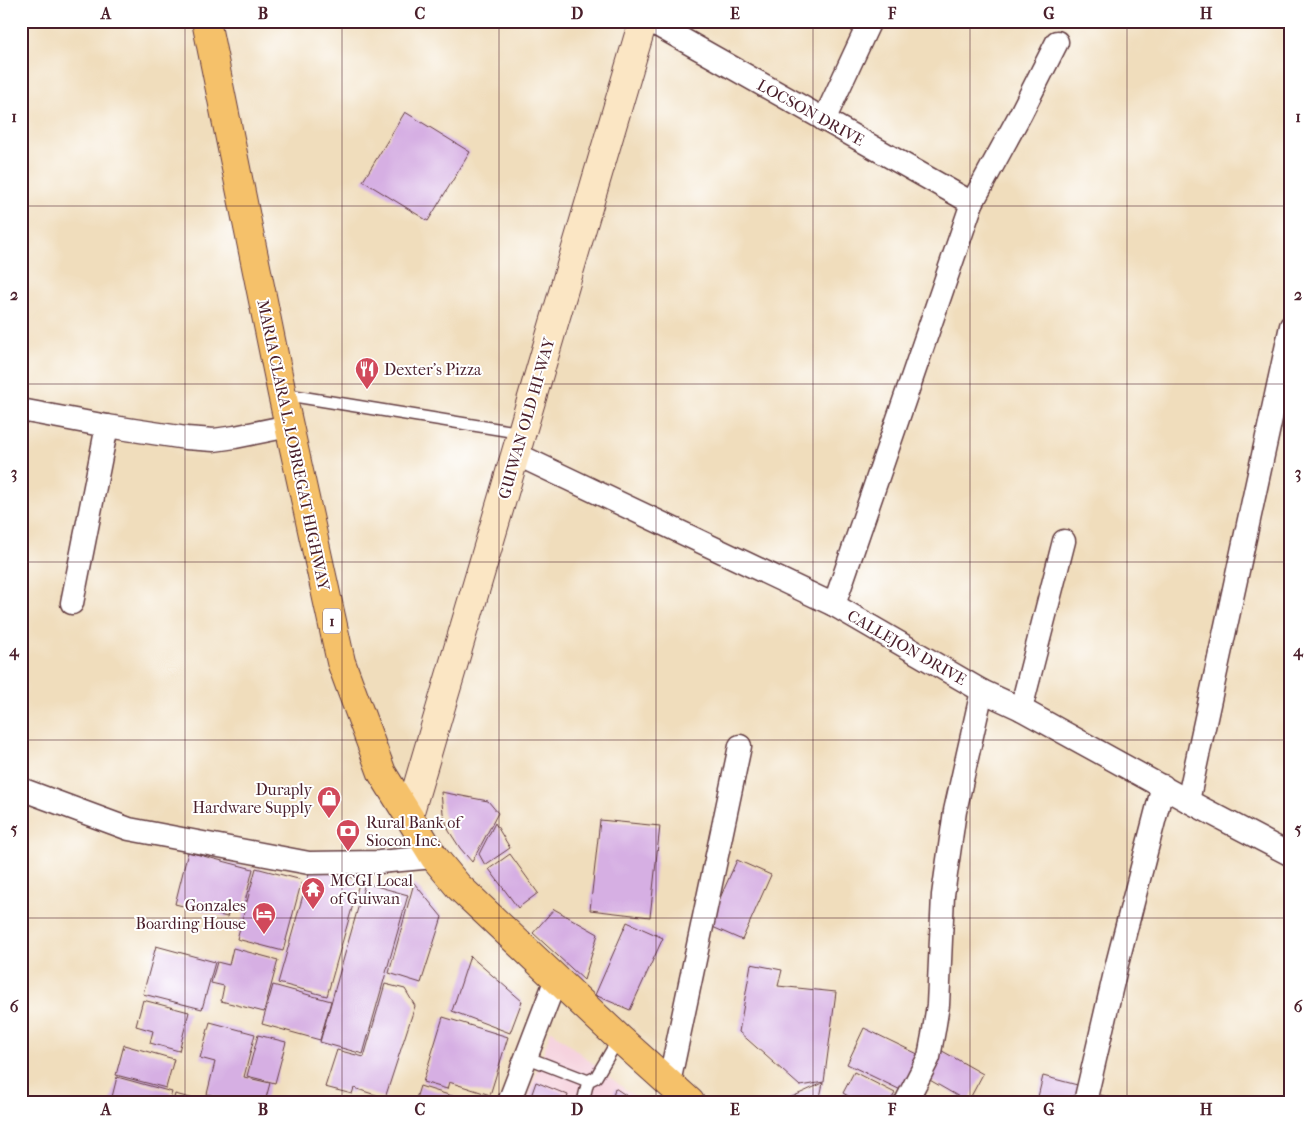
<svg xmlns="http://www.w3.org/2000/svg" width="1312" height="1123" font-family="'IM FELL French Canon',serif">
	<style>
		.built { fill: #f5cfdb }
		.building { fill: #d6afe3 }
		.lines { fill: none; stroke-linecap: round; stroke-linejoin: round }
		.lane-casing { stroke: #633c41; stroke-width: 14 }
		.street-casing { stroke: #633c41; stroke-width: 25 }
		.secondary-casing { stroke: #633c41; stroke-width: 30 }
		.highway-casing { stroke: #633c41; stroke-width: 30 }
		.lane { stroke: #fff; stroke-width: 11 }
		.street { stroke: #fff; stroke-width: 22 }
		.secondary { stroke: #fbe6c4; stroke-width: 28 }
		.highway { stroke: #f5c16b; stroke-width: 28 }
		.grid { fill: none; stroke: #4a1f2b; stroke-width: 1; stroke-opacity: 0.55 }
		.labels { text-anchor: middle; stroke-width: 4; stroke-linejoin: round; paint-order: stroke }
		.shield { fill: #fff; stroke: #80626b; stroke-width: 1 }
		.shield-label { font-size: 15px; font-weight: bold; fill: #4a1f2b }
		.street-label { font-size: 16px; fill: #4a1f2b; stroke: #fff }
		.poi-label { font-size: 16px; fill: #4a1f2b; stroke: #fff; text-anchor: start }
		.neatline { fill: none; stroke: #4a1f2b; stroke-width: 2 }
		.grid-label { font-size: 16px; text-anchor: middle; font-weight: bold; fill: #4a1f2b }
	</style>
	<rect width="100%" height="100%" fill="#fff"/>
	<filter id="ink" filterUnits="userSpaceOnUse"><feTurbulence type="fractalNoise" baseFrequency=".02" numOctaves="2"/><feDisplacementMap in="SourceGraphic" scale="10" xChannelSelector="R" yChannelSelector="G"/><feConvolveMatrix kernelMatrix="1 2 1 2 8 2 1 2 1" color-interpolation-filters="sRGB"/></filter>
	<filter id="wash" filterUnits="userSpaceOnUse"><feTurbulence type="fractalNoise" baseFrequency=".0096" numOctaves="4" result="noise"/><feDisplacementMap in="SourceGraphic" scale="20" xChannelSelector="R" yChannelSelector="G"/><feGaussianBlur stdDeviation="1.12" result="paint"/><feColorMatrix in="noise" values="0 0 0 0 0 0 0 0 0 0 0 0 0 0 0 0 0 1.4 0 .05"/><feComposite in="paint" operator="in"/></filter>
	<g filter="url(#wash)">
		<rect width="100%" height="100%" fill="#f0ddbc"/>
		<!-- built -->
		<path class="built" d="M551,1030l90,72h-115z"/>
		<g id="blocks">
			<!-- building -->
			<g class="building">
				<path d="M405,112l65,40 -42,69 -65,-40z"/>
				<path d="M441,792l47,9 10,12 -26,49 -12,-14 -11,-17 -6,-18z"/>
				<path d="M600,820l60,6 -10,91 -60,-7z"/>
				<path d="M495,823l15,25 -25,17 -6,-11z"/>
				<path d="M188,852l65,17 -10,41 -13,-3 -3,10 -52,-13z"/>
				<path d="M510,854l28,39 -20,15 -29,-39z"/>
				<path d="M737,860l34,15 -29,65 -34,-15z"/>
				<path d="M311,867l49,13 -33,116 -49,-13z"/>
				<path d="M256,868l46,12 -19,71 -46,-12z"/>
				<path d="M365,883l43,12 -45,159 -43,-12z"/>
				<path d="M414,883l28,34 -21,66 -32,-10z"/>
				<path d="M554,909l44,25 -14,46 -51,-47z"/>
				<path d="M627,922l36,16 -33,72 -35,-15z"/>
				<path d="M156,946l59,16 -13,47 -59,-15z"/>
				<path d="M233,948l45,12 -14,52 -43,-11 3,-15 -13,-3 6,-21 12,3z"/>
				<path d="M470,956l52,45 -12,32 -58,-22z"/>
				<path d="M751,964l31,6 -4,16 58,6 -12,90 -24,4 -61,-54z"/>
				<path d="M385,984l20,5 10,17 -30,92 -31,-10 -2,6 -27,-7 12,-37 27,7z"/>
				<path d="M273,985l58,16 -11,39 -58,-16z"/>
				<path d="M143,1000l46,12 -10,39 -29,-8 3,-12 -17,-5z"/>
				<path d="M443,1017l65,20 -18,58 -41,-13 -2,7 -24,-7z"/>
				<path d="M210,1022l45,12 -11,43 26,6 -5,19h-29l-29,-8 8,-32 -15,-4z"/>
				<path d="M864,1028l62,30 -17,36 -62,-30z"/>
				<path d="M258,1035l28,7 -11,41 -28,-7z"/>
				<path d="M124,1045l50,14 -8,29 -50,-13z"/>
				<path d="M937,1048l46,26 -15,28 -47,-27z"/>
				<path d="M854,1072l41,21 -5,9h-32l-15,-9z"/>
				<path d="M1043,1076l42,11 -4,15 -44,-1z"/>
				<path d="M117,1077l55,15 -3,10 -58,-1z"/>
				<path d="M536,1082l32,13 -2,7h-37z"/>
				<path d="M823,1083l-4,19h-38z"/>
				<path d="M420,1086l48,15v1h-53z"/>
				<path d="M615,1088l21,14h-24z"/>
				<path d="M175,1094l27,7v1h-29z"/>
				<path d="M1097,1094l26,7 -1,1h-27z"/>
			</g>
		</g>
	</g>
	<g filter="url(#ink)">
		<use href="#blocks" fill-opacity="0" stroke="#633c41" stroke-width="1"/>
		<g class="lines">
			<!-- lane casing -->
			<g class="lane-casing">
				<g id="lane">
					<path d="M282,394l240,39"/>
					<path d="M526,1057l62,24 8,-4 23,-39"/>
					<path d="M583,1102l5,-21"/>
				</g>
			</g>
			<!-- street casing -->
			<g class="street-casing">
				<g id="street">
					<path d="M650,21l322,182"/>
					<path d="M824,120l46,-99"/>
					<path d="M21,410l86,16 79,12 28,2 21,-3 54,-11"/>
					<path d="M516,454l318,151 148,86 39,18 167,92 103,54"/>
					<path d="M72,603l35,-177"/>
					<path d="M834,605l138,-402 48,-88 37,-73"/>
					<path d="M1021,709l43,-168"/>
					<path d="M21,789l108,40 180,34 70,-1 55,-5"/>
					<path d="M1188,801l103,-475"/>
					<path d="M669,1083l71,-337"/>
					<path d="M509,1102l47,-123"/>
					<path d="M906,1102l23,-45 5,-27 4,-25 5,-110 12,-84 27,-120"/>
					<path d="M1085,1102l32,-138 46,-178"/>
				</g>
			</g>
			<!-- secondary casing -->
			<g class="secondary-casing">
				<path id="secondary" d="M409,815l234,-794"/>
			</g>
			<!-- highway casing -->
			<g class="highway-casing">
				<path id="highway" d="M206,21l76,373 59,268 41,111 52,84 24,29 161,152 71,64"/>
			</g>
			<!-- lane -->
			<use href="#lane" class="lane"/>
			<!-- street -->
			<use href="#street" class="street"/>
			<!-- secondary -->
			<use href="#secondary" class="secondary"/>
			<!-- highway -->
			<use href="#highway" class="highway"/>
		</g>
	</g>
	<!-- grid -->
	<path class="grid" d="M185,21v1081M342,21v1081M499,21v1081M656,21v1081M813,21v1081M970,21v1081M1127,21v1081M21,206h1270M21,384h1270M21,562h1270M21,740h1270M21,918h1270"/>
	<!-- icons -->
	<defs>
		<g id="restaurant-pin" transform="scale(1.25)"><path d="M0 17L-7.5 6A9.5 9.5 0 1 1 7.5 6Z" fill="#d1495b" stroke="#fff"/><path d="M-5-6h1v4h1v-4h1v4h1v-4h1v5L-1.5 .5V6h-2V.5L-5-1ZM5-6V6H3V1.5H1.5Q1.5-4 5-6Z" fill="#fff"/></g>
		<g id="shop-pin" transform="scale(1.25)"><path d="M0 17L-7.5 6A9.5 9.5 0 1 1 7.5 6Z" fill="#d1495b" stroke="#fff"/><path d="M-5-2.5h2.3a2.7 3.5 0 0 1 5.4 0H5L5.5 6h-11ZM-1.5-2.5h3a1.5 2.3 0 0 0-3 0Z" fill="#fff"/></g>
		<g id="bank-pin" transform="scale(1.25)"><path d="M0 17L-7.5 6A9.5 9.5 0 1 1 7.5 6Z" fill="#d1495b" stroke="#fff"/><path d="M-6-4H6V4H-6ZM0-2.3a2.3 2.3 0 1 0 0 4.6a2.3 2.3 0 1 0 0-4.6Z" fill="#fff"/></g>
		<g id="temple-pin" transform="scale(1.25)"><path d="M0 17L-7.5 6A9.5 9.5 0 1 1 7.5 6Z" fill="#d1495b" stroke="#fff"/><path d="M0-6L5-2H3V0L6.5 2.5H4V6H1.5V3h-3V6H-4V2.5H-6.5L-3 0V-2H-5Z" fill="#fff"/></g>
		<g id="hotel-pin" transform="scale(1.25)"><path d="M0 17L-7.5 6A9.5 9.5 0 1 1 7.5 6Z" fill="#d1495b" stroke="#fff"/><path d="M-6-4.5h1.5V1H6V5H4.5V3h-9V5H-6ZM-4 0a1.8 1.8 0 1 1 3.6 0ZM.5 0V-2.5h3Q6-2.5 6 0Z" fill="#fff"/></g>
	</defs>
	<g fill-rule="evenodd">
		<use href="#restaurant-pin" x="367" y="369"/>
		<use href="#shop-pin" x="329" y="798"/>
		<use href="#bank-pin" x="348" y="831"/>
		<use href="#temple-pin" x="313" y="889"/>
		<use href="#hotel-pin" x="264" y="914"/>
	</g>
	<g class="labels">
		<!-- shield labels -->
		<rect class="shield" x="323" y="608.5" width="18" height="25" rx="4"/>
		<g class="shield-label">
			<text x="332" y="626">1</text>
		</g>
		<!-- street labels -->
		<g class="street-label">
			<text transform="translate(811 112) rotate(29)" y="6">LOCSON DRIVE</text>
			<text transform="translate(526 418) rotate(-74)" y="6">GUIWAN OLD HI-WAY</text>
			<text transform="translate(294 445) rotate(78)" y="6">MARIA CLARA L. LOBREGAT HIGHWAY</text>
			<text transform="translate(907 647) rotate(30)" y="6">CALLEJON DRIVE</text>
		</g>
		<!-- poi labels -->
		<g class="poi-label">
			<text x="384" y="375">Dexter's Pizza</text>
			<text x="312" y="795" text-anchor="end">Duraply<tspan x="312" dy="18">Hardware Supply</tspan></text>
			<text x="366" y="828">Rural Bank of<tspan x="366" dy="18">Siocon Inc.</tspan></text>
			<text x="330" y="886">MCGI Local<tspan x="330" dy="18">of Guiwan</tspan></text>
			<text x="246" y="911" text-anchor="end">Gonzales<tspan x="246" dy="18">Boarding House</tspan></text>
		</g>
	</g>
	<!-- margin -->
	<rect width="1312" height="1123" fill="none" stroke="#fff" stroke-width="55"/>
	<rect x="28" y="28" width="1256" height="1068" class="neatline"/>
	<g class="grid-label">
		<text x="106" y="19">A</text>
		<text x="263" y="19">B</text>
		<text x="420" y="19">C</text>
		<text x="577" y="19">D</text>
		<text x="735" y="19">E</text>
		<text x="892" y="19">F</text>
		<text x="1049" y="19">G</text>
		<text x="1206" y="19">H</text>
		<text x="14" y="122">1</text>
		<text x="1298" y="122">1</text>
		<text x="14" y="300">2</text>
		<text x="1298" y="300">2</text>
		<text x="14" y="478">3</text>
		<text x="1298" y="478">3</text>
		<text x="14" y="656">4</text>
		<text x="1298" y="656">4</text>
		<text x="14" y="834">5</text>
		<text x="1298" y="834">5</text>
		<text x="14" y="1012">6</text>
		<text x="1298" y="1012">6</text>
		<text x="106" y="1115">A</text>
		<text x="263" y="1115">B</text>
		<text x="420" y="1115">C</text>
		<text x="577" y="1115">D</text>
		<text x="735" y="1115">E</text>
		<text x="892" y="1115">F</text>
		<text x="1049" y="1115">G</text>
		<text x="1206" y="1115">H</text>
	</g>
</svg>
